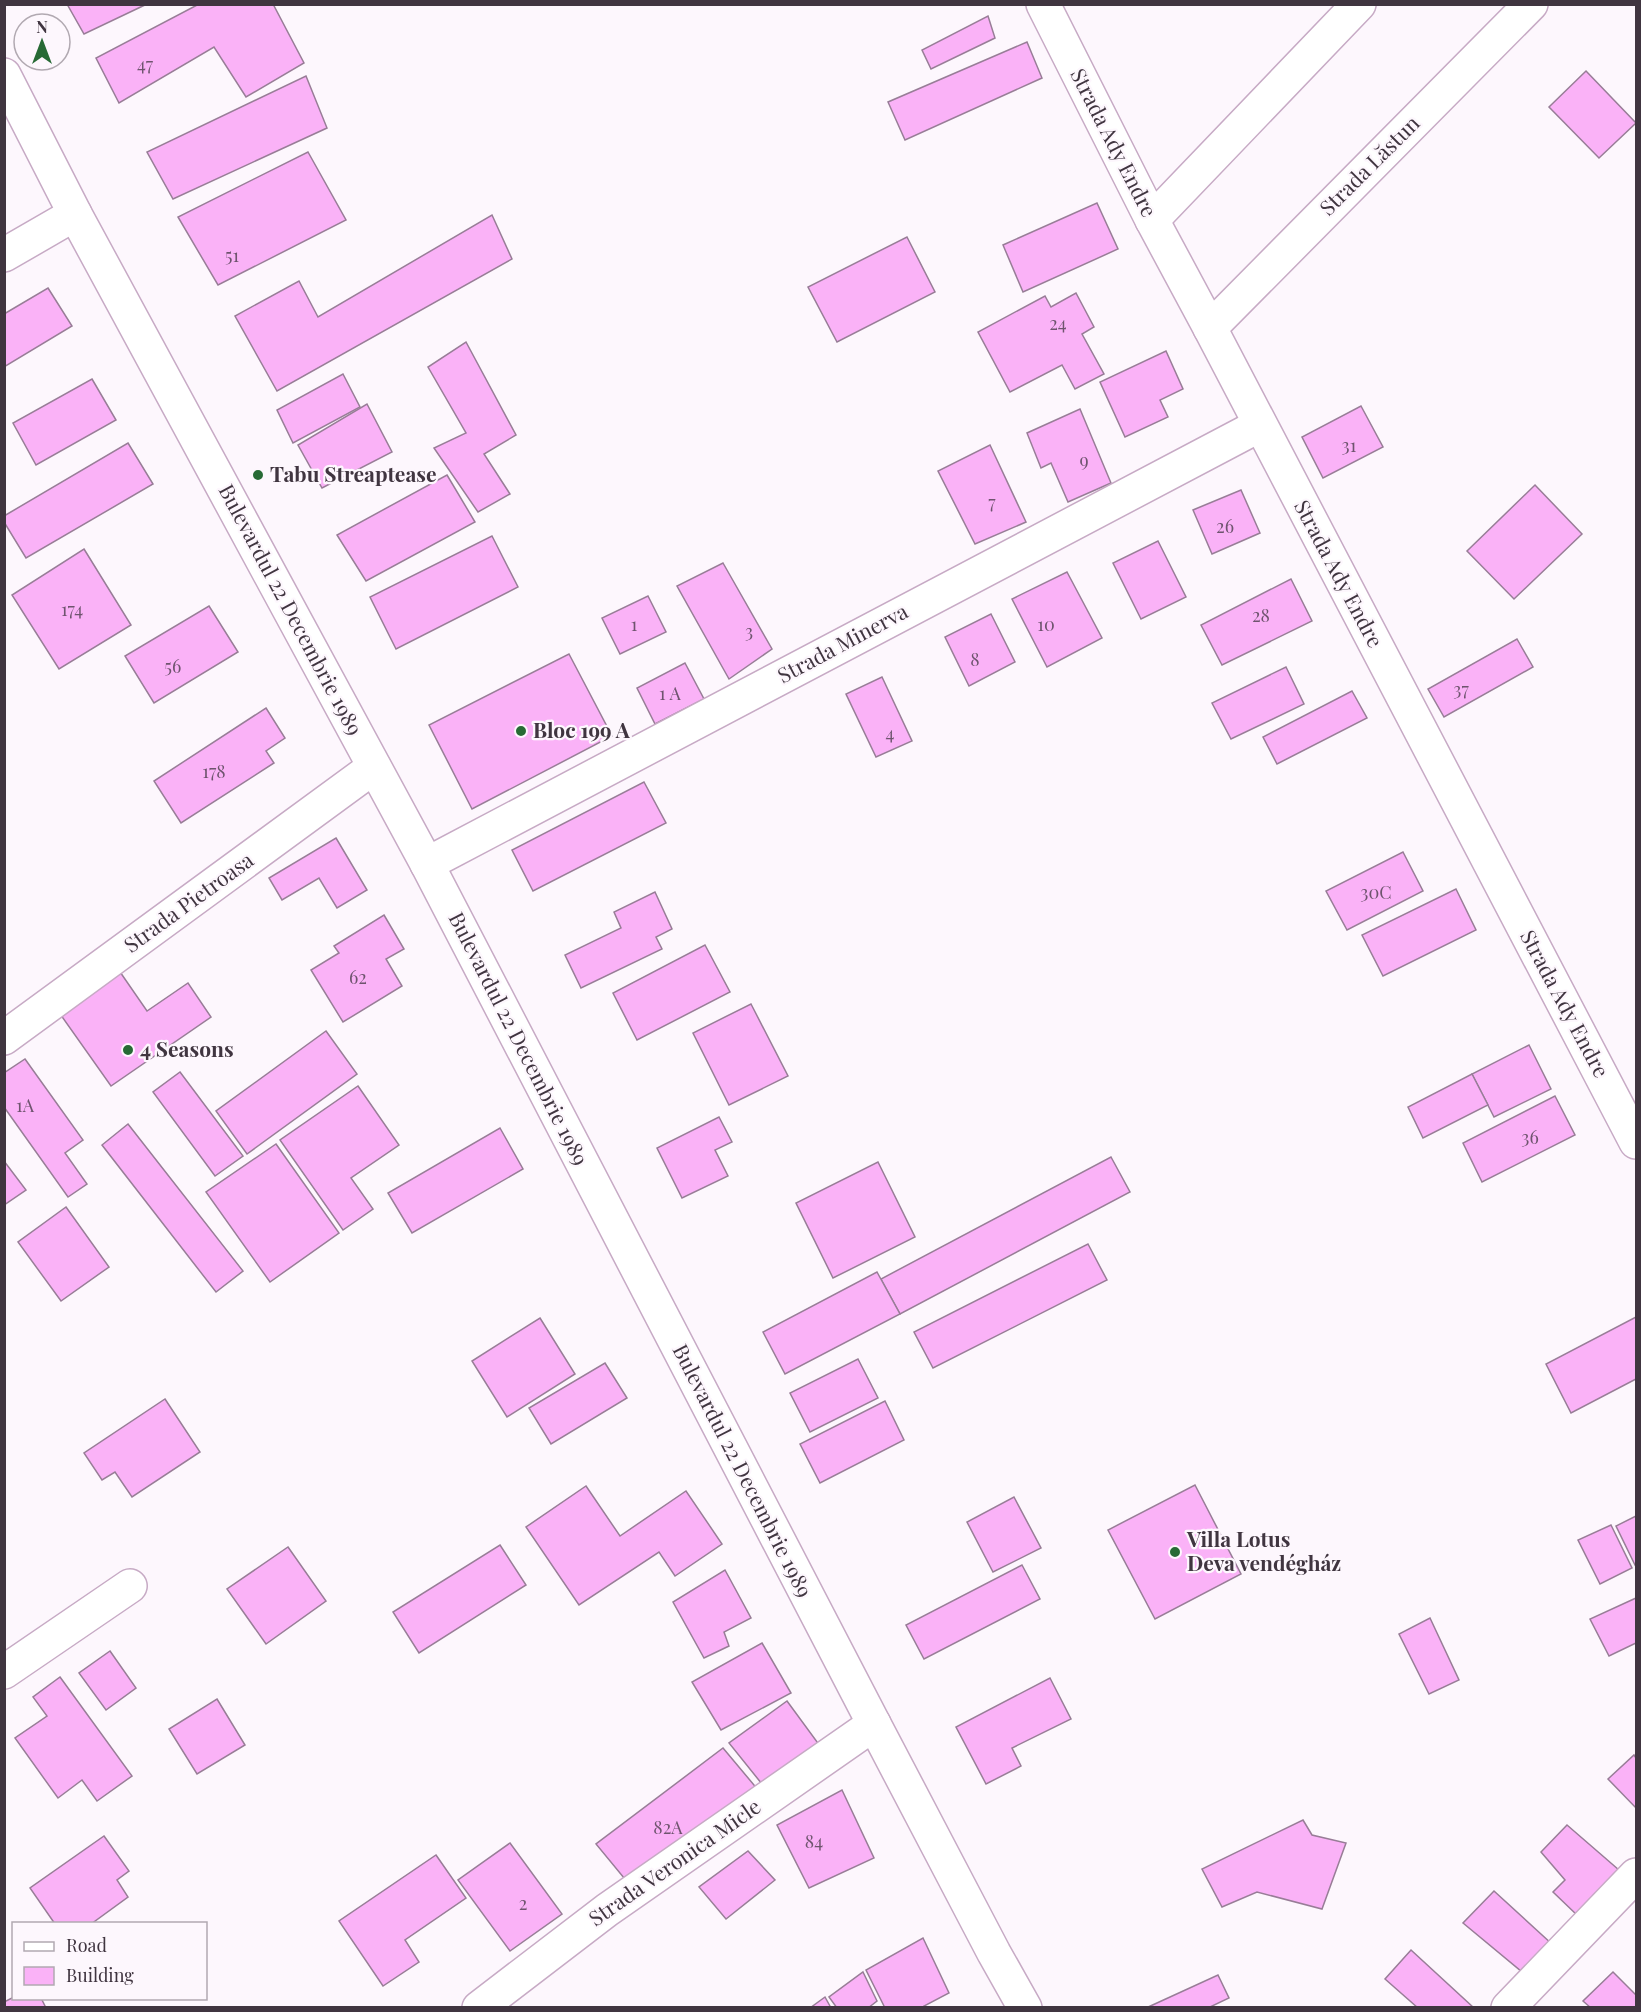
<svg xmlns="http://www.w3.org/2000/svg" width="1641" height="2012" font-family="'Playfair Display',serif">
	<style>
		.building { fill: #fab2f7; stroke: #987d97; stroke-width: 1.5 }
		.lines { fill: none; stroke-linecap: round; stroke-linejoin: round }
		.minor-casing { stroke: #c7aac5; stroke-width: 36 }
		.major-casing { stroke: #c7aac5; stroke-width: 36 }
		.minor { stroke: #fff; stroke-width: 33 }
		.major { stroke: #fff; stroke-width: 33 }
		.poi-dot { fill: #276a35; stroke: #fdf7fd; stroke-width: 2 }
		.labels { text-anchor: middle; stroke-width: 4.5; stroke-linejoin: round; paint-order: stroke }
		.number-label { font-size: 18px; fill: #6e546e }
		.street-label { font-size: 21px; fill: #403540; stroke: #fdf7fd }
		.poi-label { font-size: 21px; font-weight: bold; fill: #403540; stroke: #fdf7fd; text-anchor: start }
	</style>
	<rect width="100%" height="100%" fill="#fdf7fd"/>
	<!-- building -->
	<g class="building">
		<path d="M67,4h80l-63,30z"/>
		<path d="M199,4h74l31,59 -58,34 -32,-50 -95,56 -23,-45z"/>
		<path d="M988,16l7,22 -64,31 -9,-19z"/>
		<path d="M1027,42l15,36 -137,62 -17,-38z"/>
		<path d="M1586,71l50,52 -37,35 -50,-51z"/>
		<path d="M306,76l21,52 -154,71 -26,-47z"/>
		<path d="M308,152l38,68 -128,65 -40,-68z"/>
		<path d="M1097,203l21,46 -95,43 -20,-47z"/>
		<path d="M492,215l20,44 -235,132 -42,-75 64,-35 19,36z"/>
		<path d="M907,237l28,55 -98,50 -29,-55z"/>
		<path d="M48,288l24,38 -68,41v-53z"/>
		<path d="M1076,293l18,34 -12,7 22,40 -29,15 -13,-24 -52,27 -32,-60 67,-36 6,11z"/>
		<path d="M466,342l50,93 -32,19 26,40 -32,18 -44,-64 32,-15 -38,-66z"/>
		<path d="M1166,351l17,38 -23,11 8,17 -43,20 -25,-55z"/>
		<path d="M343,374l17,33 -67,36 -16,-33z"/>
		<path d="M92,379l24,41 -80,45 -23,-42z"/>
		<path d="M367,404l25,48 -70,36 -24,-43z"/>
		<path d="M1361,406l22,41 -60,31 -21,-41z"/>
		<path d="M1080,409l31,74 -43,19 -17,-39 -10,5 -14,-35z"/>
		<path d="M128,443l25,41 -127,74 -22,-36v-6z"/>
		<path d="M990,445l36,77 -51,22 -37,-73z"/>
		<path d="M447,475l28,47 -109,59 -29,-46z"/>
		<path d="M1535,485l47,49 -68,65 -47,-48z"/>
		<path d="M1241,490l19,43 -48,21 -19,-44z"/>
		<path d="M492,536l26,51 -122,62 -26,-52z"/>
		<path d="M1158,541l28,56 -45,22 -28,-56z"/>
		<path d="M84,549l47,76 -72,44 -47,-74z"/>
		<path d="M723,563l49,86 -43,30 -52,-93z"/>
		<path d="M1067,572l35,66 -55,29 -35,-68z"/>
		<path d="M1291,579l21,42 -90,44 -21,-40z"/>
		<path d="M648,596l18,36 -46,22 -18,-36z"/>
		<path d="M209,606l29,46 -84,51 -29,-47z"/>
		<path d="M991,614l24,48 -46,24 -24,-49z"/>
		<path d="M1517,639l16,28 -89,50 -16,-28z"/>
		<path d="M569,654l43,82 -140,73 -43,-84z"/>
		<path d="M685,663l19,36 -49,25 -18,-36z"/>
		<path d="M1286,667l18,37 -73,35 -19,-36z"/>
		<path d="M882,677l30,64 -36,16 -30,-63z"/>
		<path d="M1352,691l15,27 -90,46 -14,-27z"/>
		<path d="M266,708l19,30 -19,13 8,12 -93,60 -27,-42z"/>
		<path d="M644,782l22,41 -133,68 -21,-41z"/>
		<path d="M336,838l31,52 -30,18 -18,-30 -37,22 -13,-22z"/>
		<path d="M1403,852l20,39 -76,39 -21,-39z"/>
		<path d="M1456,889l20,41 -93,46 -21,-41z"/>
		<path d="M655,892l17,37 -16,8 6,12 -81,39 -16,-33 56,-27 -7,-16z"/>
		<path d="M384,915l20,34 -18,10 16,27 -59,36 -32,-52 28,-17 -5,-7z"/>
		<path d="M705,945l25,47 -93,48 -24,-47z"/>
		<path d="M118,969l29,42 41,-28 23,34 -100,69 -53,-75z"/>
		<path d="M751,1004l37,72 -59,29 -36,-72z"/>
		<path d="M326,1031l31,43 -110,80 -31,-43z"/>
		<path d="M1529,1045l22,44 -57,28 -22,-43z"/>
		<path d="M25,1059l58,81 -18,13 22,31 -19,13 -64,-90v-34z"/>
		<path d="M180,1072l63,84 -28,20 -62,-84z"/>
		<path d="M1472,1074l16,31 -65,33 -15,-31z"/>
		<path d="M358,1086l41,59 -48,33 22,31 -30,21 -63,-90z"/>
		<path d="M1555,1096l20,39 -93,47 -19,-39z"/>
		<path d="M719,1117l13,25 -17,8 13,26 -46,22 -25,-50z"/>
		<path d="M128,1124l115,147 -27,21 -114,-147z"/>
		<path d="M500,1128l23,41 -111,64 -24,-40z"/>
		<path d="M276,1144l63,89 -69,49 -64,-90z"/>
		<path d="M1111,1157l19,35 -230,122 -19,-35z"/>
		<path d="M4,1161l22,29 -22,15z"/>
		<path d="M878,1162l37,75 -82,41 -37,-75z"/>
		<path d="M66,1207l43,60 -48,34 -43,-59z"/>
		<path d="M1088,1244l19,36 -174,88 -19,-36z"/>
		<path d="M877,1272l23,42 -115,60 -22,-42z"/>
		<path d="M1636,1317v62l-65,34 -25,-49z"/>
		<path d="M540,1318l35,56 -68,43 -35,-56z"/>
		<path d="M858,1359l20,39 -68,34 -20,-39z"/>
		<path d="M605,1363l22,35 -76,46 -22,-36z"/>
		<path d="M165,1399l35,53 -68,45 -17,-25 -13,8 -18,-27z"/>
		<path d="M885,1401l19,39 -84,43 -20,-39z"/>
		<path d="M1195,1485l46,89 -86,45 -47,-89z"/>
		<path d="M586,1486l34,50 66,-45 36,53 -47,32 -16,-24 -80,53 -53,-78z"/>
		<path d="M1014,1497l27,51 -48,24 -26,-50z"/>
		<path d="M1636,1516v48l-1,1 -19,-39z"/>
		<path d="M1611,1525l21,43 -32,16 -22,-44z"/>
		<path d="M500,1545l26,40 -107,68 -26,-41z"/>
		<path d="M288,1547l38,54 -60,43 -39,-55z"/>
		<path d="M1022,1565l18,34 -116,60 -18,-34z"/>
		<path d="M725,1570l26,48 -27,14 5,14 -25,12 -31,-56z"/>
		<path d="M1636,1598v45l-27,13 -19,-37z"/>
		<path d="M1430,1618l29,62 -30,14 -30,-60z"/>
		<path d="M762,1643l29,50 -70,37 -29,-48z"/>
		<path d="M110,1651l26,37 -30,22 -27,-37z"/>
		<path d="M60,1677l72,99 -35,25 -15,-21 -24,18 -43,-60 32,-22 -14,-19z"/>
		<path d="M1050,1678l21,41 -59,29 9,18 -35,18 -30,-57z"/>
		<path d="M217,1699l28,46 -48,29 -28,-45z"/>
		<path d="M787,1701l36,49 -57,39 -37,-46z"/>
		<path d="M723,1748l36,43 -130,93 -33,-40z"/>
		<path d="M1634,1755l2,3v50l-28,-29z"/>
		<path d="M842,1790l32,68 -65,30 -32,-63z"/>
		<path d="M1303,1820l9,15 34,8 -24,66 -65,-17 -35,15 -20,-38z"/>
		<path d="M1567,1825l52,45 -41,46 -25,-24 12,-12 -24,-28z"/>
		<path d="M104,1836l25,35 -12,9 11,17 -37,27h-36l-25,-36z"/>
		<path d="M510,1843l52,71 -52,37 -52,-71z"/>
		<path d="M748,1851l27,29 -49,39 -27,-32z"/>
		<path d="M436,1855l30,43 -61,42 14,22 -36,24 -44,-65z"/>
		<path d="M1494,1891l59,54 -26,31 -64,-53z"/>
		<path d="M923,1938l26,55 -25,13 1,2h-40l-19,-38z"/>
		<path d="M1411,1950l63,58h-56l-33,-29z"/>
		<path d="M863,1972l14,29 -9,7h-31l-8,-11z"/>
		<path d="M1613,1972l23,23v13h-45l-8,-7z"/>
		<path d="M1218,1975l11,23 -21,10h-62z"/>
		<path d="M14,1997l27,1 5,10h-42v-6z"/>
		<path d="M825,1997l6,11h-21z"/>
	</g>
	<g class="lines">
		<!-- minor casing -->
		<g class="minor-casing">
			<g id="minor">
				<path d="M1043,4l109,216 58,108 426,814"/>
				<path d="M1152,220l207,-216"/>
				<path d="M4,255l71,-41"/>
				<path d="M1210,328l321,-324"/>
				<path d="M427,864l833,-439"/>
				<path d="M4,1038l370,-271"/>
				<path d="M4,1672l126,-86"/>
				<path d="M479,2008l128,-98 267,-186"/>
				<path d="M1508,2008l128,-133"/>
			</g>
		</g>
		<!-- major casing -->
		<g class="major-casing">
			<path id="major" d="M4,75l71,139 352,650 447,860 120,229 31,55"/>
		</g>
		<!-- minor -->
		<use href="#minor" class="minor"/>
		<!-- major -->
		<use href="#major" class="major"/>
	</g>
	<!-- markers -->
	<g class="poi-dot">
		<circle cx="258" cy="475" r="6"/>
		<circle cx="521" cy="731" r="6"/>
		<circle cx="128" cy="1050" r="6"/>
		<circle cx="1175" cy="1552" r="6"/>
	</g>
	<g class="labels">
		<!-- number labels -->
		<g class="number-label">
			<text x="145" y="71">47</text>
			<text x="232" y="262">51</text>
			<text x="1058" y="330">24</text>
			<text x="1349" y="452">31</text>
			<text x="1084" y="467">9</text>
			<text x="992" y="509">7</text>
			<text x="1225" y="533">26</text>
			<text x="72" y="616">174</text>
			<text x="1261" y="622">28</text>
			<text x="634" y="631">1</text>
			<text x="1046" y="631">10</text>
			<text x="749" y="638">3</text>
			<text x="975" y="666">8</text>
			<text x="173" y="673">56</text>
			<text x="1461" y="696">37</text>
			<text x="670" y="700">1 A</text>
			<text x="890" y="740">4</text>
			<text x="214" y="778">178</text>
			<text x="1376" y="899">30C</text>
			<text x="358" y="984">62</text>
			<text x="25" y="1112">1A</text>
			<text x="1530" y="1144">36</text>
			<text x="668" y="1834">82A</text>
			<text x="814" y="1848">84</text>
			<text x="523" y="1910">2</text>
		</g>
		<!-- street labels -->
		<g class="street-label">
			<text transform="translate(1113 143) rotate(63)" y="7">Strada Ady Endre</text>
			<text transform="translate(1370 166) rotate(-45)" y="7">Strada Lăstun</text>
			<text transform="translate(1338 574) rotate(62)" y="7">Strada Ady Endre</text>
			<text transform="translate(290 610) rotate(62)" y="7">Bulevardul 22 Decembrie 1989</text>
			<text transform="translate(843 644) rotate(-28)" y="7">Strada Minerva</text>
			<text transform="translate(189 903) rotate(-36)" y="7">Strada Pietroasa</text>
			<text transform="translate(1564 1004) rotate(62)" y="7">Strada Ady Endre</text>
			<text transform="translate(518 1039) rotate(63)" y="7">Bulevardul 22 Decembrie 1989</text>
			<text transform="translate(742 1471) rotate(63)" y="7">Bulevardul 22 Decembrie 1989</text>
			<text transform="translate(675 1863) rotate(-35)" y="7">Strada Veronica Micle</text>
		</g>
		<!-- poi labels -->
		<g class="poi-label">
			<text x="270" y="482">Tabu Streaptease</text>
			<text x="533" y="738">Bloc 199 A</text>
			<text x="140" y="1057">4 Seasons</text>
			<text x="1187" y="1547">Villa Lotus<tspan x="1187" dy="24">Deva vendégház</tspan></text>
		</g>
	</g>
	<!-- border -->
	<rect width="1641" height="2012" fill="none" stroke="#403540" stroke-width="12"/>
	<!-- legend -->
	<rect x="12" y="1922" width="195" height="78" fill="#fdf7fd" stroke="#b1a9b1" stroke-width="1.5"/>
	<rect x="24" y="1942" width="30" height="9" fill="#ffffff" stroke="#b1a9b1" stroke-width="1.5"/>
	<text x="66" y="1952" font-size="18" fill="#403540">Road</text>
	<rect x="24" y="1967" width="30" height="18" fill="#fab2f7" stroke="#b1a9b1" stroke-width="1.5"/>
	<text x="66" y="1982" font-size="18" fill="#403540">Building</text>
	<!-- north arrow -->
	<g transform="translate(42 42)"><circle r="28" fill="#fdf7fd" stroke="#b1a9b1" stroke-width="1.5"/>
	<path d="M0-4.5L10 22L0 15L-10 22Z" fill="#276a35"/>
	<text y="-9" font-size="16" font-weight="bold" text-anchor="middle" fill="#403540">N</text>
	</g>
</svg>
